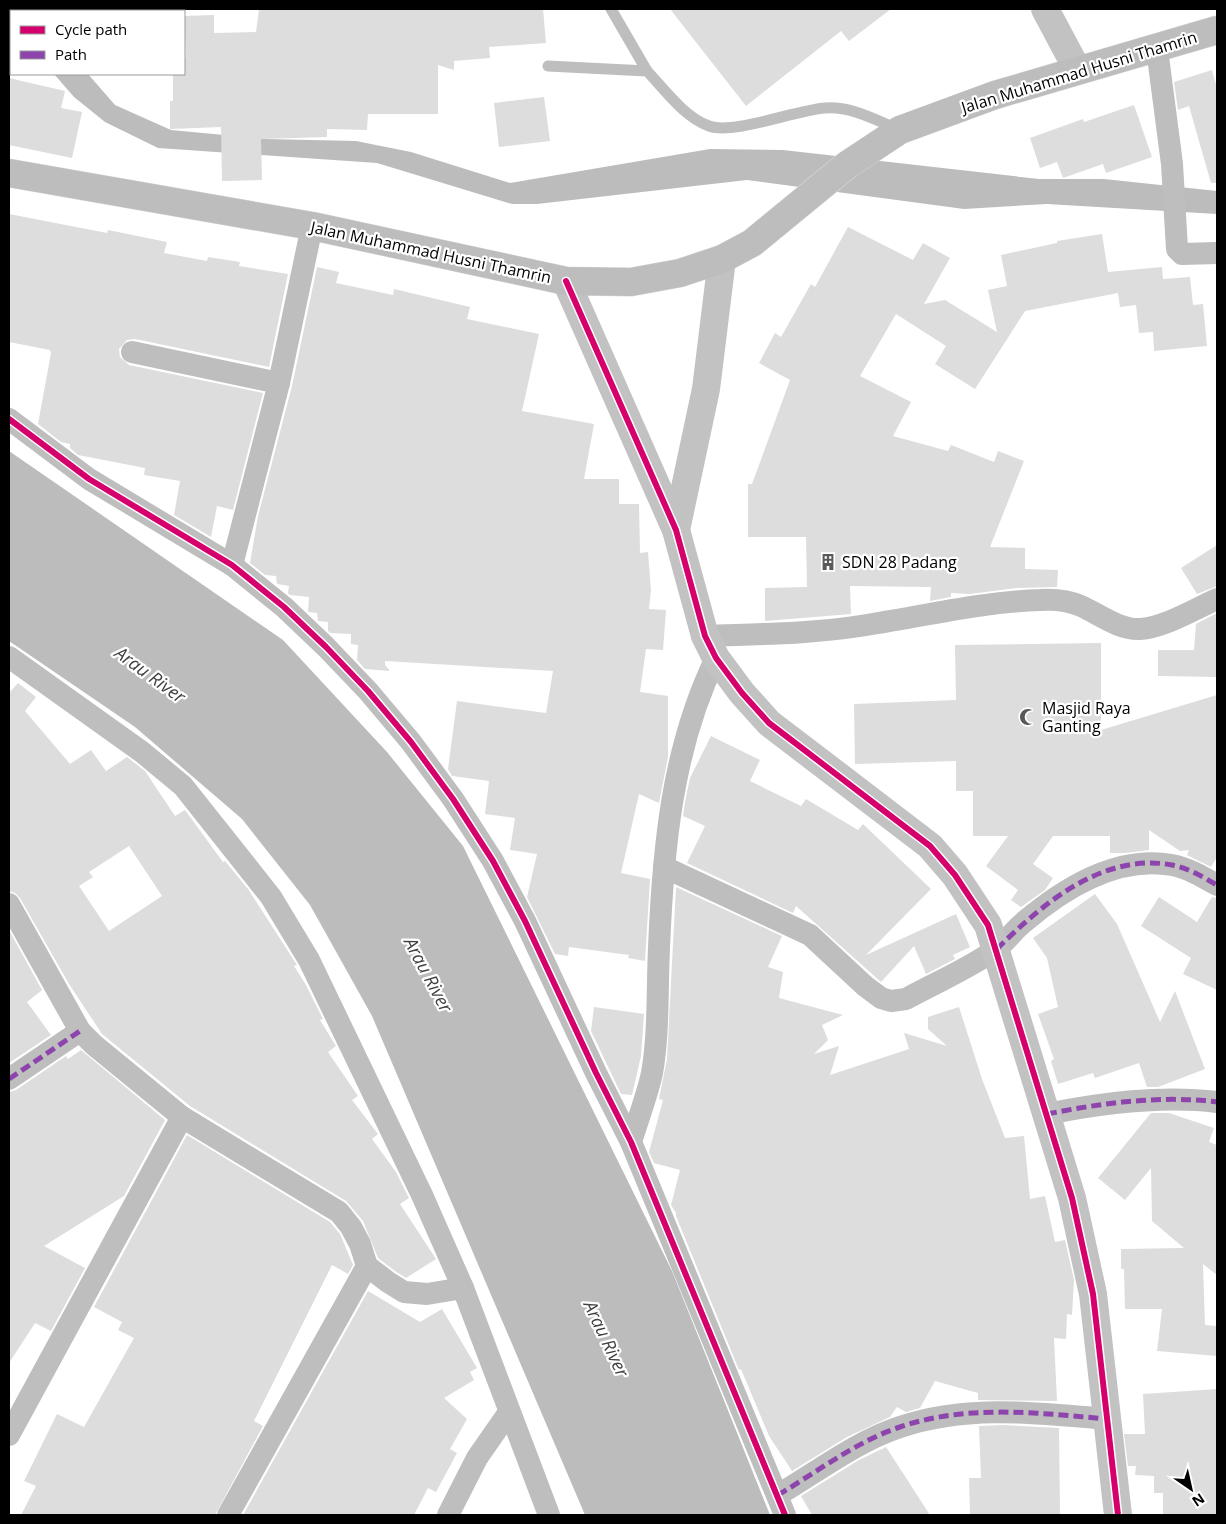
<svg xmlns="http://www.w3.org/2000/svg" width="1226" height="1524" font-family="'Open Sans',sans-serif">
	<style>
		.water { fill: #bcbcbc }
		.building { fill: #ddd; fill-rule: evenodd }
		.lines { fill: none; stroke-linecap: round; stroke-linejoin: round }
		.primary-casing { stroke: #dbdbdb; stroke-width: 29 }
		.lane { stroke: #bebebe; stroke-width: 11 }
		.street { stroke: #bebebe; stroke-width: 22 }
		.secondary { stroke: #c2c2c2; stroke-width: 28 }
		.primary { stroke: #bdbdbd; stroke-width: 28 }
		.quiet { stroke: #8e44ad; stroke-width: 5; stroke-dasharray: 10 5; stroke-linecap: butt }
		.cycleway-casing { stroke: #fff; stroke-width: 9 }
		.cycleway { stroke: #d6006c; stroke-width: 6 }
		.labels { text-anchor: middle; stroke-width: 4.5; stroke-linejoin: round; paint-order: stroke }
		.street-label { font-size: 16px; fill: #000; stroke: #fff }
		.poi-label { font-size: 16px; fill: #000; stroke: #fff; text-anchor: start }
		.water-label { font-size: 18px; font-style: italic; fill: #414141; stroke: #fff }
	</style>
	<rect width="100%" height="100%" fill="#fff"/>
	<!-- water -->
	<g class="water">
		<path d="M54,74h34l27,31 56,25 95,9 90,2 55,11 99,31 200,-34 73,1 256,29h65l113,12v23l-170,-10 -83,5 -217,-29 -210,24h-25l-135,-41 -219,-15 -53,-26 -31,-25z"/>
		<path d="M9,451l274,189 104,112 76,94 209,425 98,244h-185l-213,-499 -62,-111 -68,-86 -107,-92 -126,-86z"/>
	</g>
	<!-- building -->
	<g class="building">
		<path d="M259,9h284l3,34 -57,4 1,11 -36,3v9l-16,-5v49h-70l-1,16 -40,-1v8l-66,2 1,41 -40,1 -1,-54 -51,2v-28h3v-27h11v-16l2,-1 -2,-41 30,-1v18l42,-1z"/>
		<path d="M670,9h221l-42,32 -8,-10 -95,75z"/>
		<path d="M1212,70l5,18v95h-6l-22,-77 -11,4 -4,-28z"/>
		<path d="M9,78l56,13 -4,17 21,4 -10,46 -63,-13z"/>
		<path d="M544,97l6,44 -51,6 -5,-44z"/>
		<path d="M1134,105l18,52 -46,16 -3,-9 -40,14 -6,-16 -17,6 -10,-30 53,-19 1,3z"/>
		<path d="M9,214l98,19 1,-3 59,12 -3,11 43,8 1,-4 32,5 -1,4 49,8 -19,93 -134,-28 -8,1 -8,9 1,8 9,8 134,28 -30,117 -16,-4 -6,31 -37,-22 6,-34 -36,-6 1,-7 -67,-13 -8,-7v-4l-9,-2 -23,-18 13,-71 -1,-3 -41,-8z"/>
		<path d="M848,227l65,33 10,-17 27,15 -26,46 21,-4 52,32 -9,-42 19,-4 -6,-31 56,-12v-2l45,-7 6,38 54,-5 1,12 27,-2 3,28 10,-1 4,42 -53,5 -1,-19 -14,1 -3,-28 -16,2 -2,-14 -93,18 -50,78 -40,-25 11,-18 -50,-32 -36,62 51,26 -18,34 55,15 3,-6 43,17 4,-11 26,10 -34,86 35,1v21l33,1 -1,17 -41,1 -46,6 -19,-1v4l-21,4 1,-14 -81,-1 1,28 -86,7v-33l42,-1 -1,-50h-58v-53h4l38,-104 -31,-17 16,-30 6,4 30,-53 4,3z"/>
		<path d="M317,267l22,5 -3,11 57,12 1,-6 76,18 -3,12 72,15 -17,77 72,13 -10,55h35v25h20l1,49 8,-1 3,38 -2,19 17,1 -3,40 -17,-1 -6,43 28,4v61l-9,46 -20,-9 -18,79 29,6 -5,82 -17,-3 1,-3 -60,-8 -1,9 -13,-2 -28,-57 10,-43 -27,-4 5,-32 -30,-4 4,-33 -37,-5 -4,-7 9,-68 89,12 7,-42 -168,-10v4l5,6 -25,-2 -8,-9 1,-15 -7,-1v-10l-20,-1 -3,-2v-9l-10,-1 -1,-8 -9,-1 1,-15 -19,-2 -2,-2 1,-7 -12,-2 -1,-8 -11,-1 -15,-12 8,-47 34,-130z"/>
		<path d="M1217,545v41l-20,8 -16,-26z"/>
		<path d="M1217,613v64l-59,-1v-26h36l2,-26z"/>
		<path d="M1101,643v87l116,-35v162l-6,10 -24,-12 2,-5 -9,1 -31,-21v20l-23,3h-16v-17h-57l-20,28 20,14 -8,12 -24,17 -10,-7 7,-10 -32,-24 22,-30h-35v-45h-17v-30l-101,3 -1,-60 102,-4 -1,-55z"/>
		<path d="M18,683l18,14 -11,14 45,53 21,-14 15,21 21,-14 18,14 30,45 10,-6 38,52 2,-1 23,28 49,76 -3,1 12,19 17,34 -3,1 16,26 -8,6 30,44 -6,4 26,34 -6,5 24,33 13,26 -9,6 36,55 -30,19 -11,-7 -17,-13 -15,-37 -17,-20 -156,-95 -88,-72 -33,-50 -49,-86 -5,-5 -6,-2v-198zM129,846l33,50 -53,35 -30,-45 14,-9 -4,-5z"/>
		<path d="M711,736l49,24 -10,21 51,25 5,-7 52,31 5,-6 68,65 -65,66 90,-41 14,33 -17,8 2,4 -29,15 -12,-28 -33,36 -85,-76 -3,7 -106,-50 18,-37 -22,-10 2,-14 5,-24z"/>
		<path d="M676,887l106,49 -14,31 15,5 -4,26 64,17 -21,10 6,15 -14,14 25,-8 -9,29 79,-26 -5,-16 43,13 -19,-17v-12l31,-10 23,72 23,59 19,-2 6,63 15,-3 10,46 10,-2 9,40 -2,35 -5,-1 -1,25 -12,-1 3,63 -79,-1v-7l-43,-12 -15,27 -14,4 -9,-5 -7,10 -43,20 -55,34 -23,-35 -28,-67 -2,1 -63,-154v-3l-5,-8 9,-35 -26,-7 -5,-11 14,-52 -4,-1 8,-40z"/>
		<path d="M1095,894l22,30 43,98 15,-31 30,78 -47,18h-11l-8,-24 -44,15 -2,-5 -35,11 -7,-23 3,-2 -16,-45 20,-7 -11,-49 -14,-20z"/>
		<path d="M1159,897l38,25 15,-25 5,1v92l-34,-16 8,-16 -50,-32z"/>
		<path d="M9,930l33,60 -15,12 24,33 -42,28z"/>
		<path d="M594,1007l50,7 -3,42 -9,39 -11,-1 -30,-63z"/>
		<path d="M81,1050l84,70 -41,76 -80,50 41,22 -34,63 -16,-8 -26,40v-271l7,-2 50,-34 2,3z"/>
		<path d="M1151,1113h18l45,15 -5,14 8,3v130l-14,-11 2,61 12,1v30l-60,-5 5,-42h-37l-1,-40h-3v-20l63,-1 -32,-27 -1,-53 -26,32 -27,-22z"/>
		<path d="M187,1135l143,87 10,12 13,31 -5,9 -16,-9 -78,156 9,5 -48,89h-194l15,-29 -12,-5 33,-67 27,13 50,-89 -16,-8 4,-8 -28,-15z"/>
		<path d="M368,1291l52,31 22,-13 35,59 -7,4 4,8 -30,18 23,21 -17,30 7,4 -21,39 -8,-4 -14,27h-171z"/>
		<path d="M1217,1389v126h-54v-22h-9v-17l-19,-1 1,-9h-8l-4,-32h21l-2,-40z"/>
		<path d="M1003,1425l56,3 1,87h-90l-1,-37h12l-2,-52z"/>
		<path d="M886,1447l44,68h-118l-11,-19 58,-36z"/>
	</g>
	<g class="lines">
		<!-- primary casing -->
		<g class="primary-casing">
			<path id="primary" d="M9,173l303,53 254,55 65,1 49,-9 42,-14 30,-16 95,-78 53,-35 95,-35 222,-65"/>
		</g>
		<!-- lane -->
		<g class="lane">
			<path d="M611,9l36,62"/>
			<path d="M548,66l99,5c18,19 37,46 62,55 24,9 87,-16 116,-18 26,-2 50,12 73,21"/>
		</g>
		<!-- street -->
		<g class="street">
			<path d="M1157,49l15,115 5,85 5,5 35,-1"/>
			<path d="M132,352l147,31"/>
			<path d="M9,419l80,60 143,86 52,42 42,40 42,44 43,51 42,57 40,62 32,60 71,152 35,69 154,373"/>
			<path d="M232,565l47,-182 33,-157"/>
			<path d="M705,636c52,-2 104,-2 155,-10 60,-9 120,-24 180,-26 14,-1 27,0 41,6 18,8 38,24 59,23 23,-1 55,-20 77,-30"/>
			<path d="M9,657l133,95 41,34 88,111 38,63 113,235 41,93 86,227"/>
			<path d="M664,867l146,68 55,51 16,12 10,3 15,-2c27,-15 66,-32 90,-50 11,-8 18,-19 28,-27 40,-34 93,-67 148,-57 16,3 31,12 45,20"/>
			<path d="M9,904l71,127 14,14 88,72 157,95 12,15 9,17 7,22 21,16 16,10 23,2 36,-6"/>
			<path d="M9,1079l71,-48"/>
			<path d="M1047,1114c55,-11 114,-19 170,-12"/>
			<path d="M631,1142c7,-23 16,-46 21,-69 7,-40 5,-84 7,-125 4,-99 13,-200 57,-290"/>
			<path d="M9,1435l173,-318"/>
			<path d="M778,1495c39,-23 79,-54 122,-68 67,-23 139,-14 207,-8"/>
			<path d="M228,1515l139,-249"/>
			<path d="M448,1515l29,-57 32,-46"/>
		</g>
		<!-- secondary -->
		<g class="secondary">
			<path d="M1045,9l32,60"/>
			<path d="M566,281l110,249 29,106 11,22 26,35 27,30 161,123 25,29 33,50 84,273 21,96 25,221"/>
			<path d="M676,530l30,-141 16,-130"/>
		</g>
		<!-- primary -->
		<use href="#primary" class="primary"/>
		<!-- quiet -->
		<g class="quiet">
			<path d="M997,949c45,-45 106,-97 175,-84 16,3 31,12 45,20"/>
			<path d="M9,1079l71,-48"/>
			<path d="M1047,1114c55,-11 114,-19 170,-12"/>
			<path d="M778,1495c39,-23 79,-54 122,-68 67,-23 139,-14 207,-8"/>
		</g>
		<!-- cycleway casing -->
		<g class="cycleway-casing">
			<g id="cycleway">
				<path d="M566,281l110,249 29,106 11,22 26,35 27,30 161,123 25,29 33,50 84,273 21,96 25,221"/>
				<path d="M9,419l80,60 143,86 52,42 42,40 42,44 43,51 42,57 40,62 32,60 71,152 35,69 154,373"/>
			</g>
		</g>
		<!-- cycleway -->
		<use href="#cycleway" class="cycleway"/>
	</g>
	<!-- icons -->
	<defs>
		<g id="building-bare" transform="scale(1.35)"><path d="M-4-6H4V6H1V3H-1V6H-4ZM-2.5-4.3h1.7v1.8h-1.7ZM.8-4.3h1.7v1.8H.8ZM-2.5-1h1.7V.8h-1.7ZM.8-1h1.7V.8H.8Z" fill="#595959" stroke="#fff" stroke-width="2.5" paint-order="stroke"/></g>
		<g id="mosque-bare" transform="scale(1.35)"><path d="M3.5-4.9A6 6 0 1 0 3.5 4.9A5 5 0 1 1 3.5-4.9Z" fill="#595959" stroke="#fff" stroke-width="2.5" paint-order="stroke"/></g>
	</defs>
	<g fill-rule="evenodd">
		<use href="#building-bare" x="828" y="562"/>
		<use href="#mosque-bare" x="1028" y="717"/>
	</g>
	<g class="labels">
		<!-- street labels -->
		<g class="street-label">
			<text transform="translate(1079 72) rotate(-17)" y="6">Jalan Muhammad Husni Thamrin</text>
			<text transform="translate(431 252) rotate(12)" y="6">Jalan Muhammad Husni Thamrin</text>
		</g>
		<!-- poi labels -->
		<g class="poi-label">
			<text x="842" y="568">SDN 28 Padang</text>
			<text x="1042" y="714">Masjid Raya<tspan x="1042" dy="18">Ganting</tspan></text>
		</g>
		<!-- water labels -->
		<g class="water-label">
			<text transform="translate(150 675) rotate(36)" y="6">Arau River</text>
			<text transform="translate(428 975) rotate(62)" y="6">Arau River</text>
			<text transform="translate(606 1339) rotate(65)" y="6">Arau River</text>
		</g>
	</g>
	<!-- border -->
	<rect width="1226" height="1524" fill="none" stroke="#000000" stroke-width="20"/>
	<!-- legend -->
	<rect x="10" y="10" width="175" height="65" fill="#ffffff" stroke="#999999"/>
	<rect x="20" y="26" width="25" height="8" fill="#d6006c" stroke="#999999"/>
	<text x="55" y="35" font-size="15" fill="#000000">Cycle path</text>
	<rect x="20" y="51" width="25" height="8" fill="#8e44ad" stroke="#999999"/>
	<text x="55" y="60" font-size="15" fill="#000000">Path</text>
	<!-- north arrow -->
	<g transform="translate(1191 1489) rotate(146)" stroke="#ffffff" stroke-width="4" paint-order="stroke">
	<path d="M0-4L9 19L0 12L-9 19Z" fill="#000000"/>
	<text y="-8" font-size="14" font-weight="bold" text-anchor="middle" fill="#000000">N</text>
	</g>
</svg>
